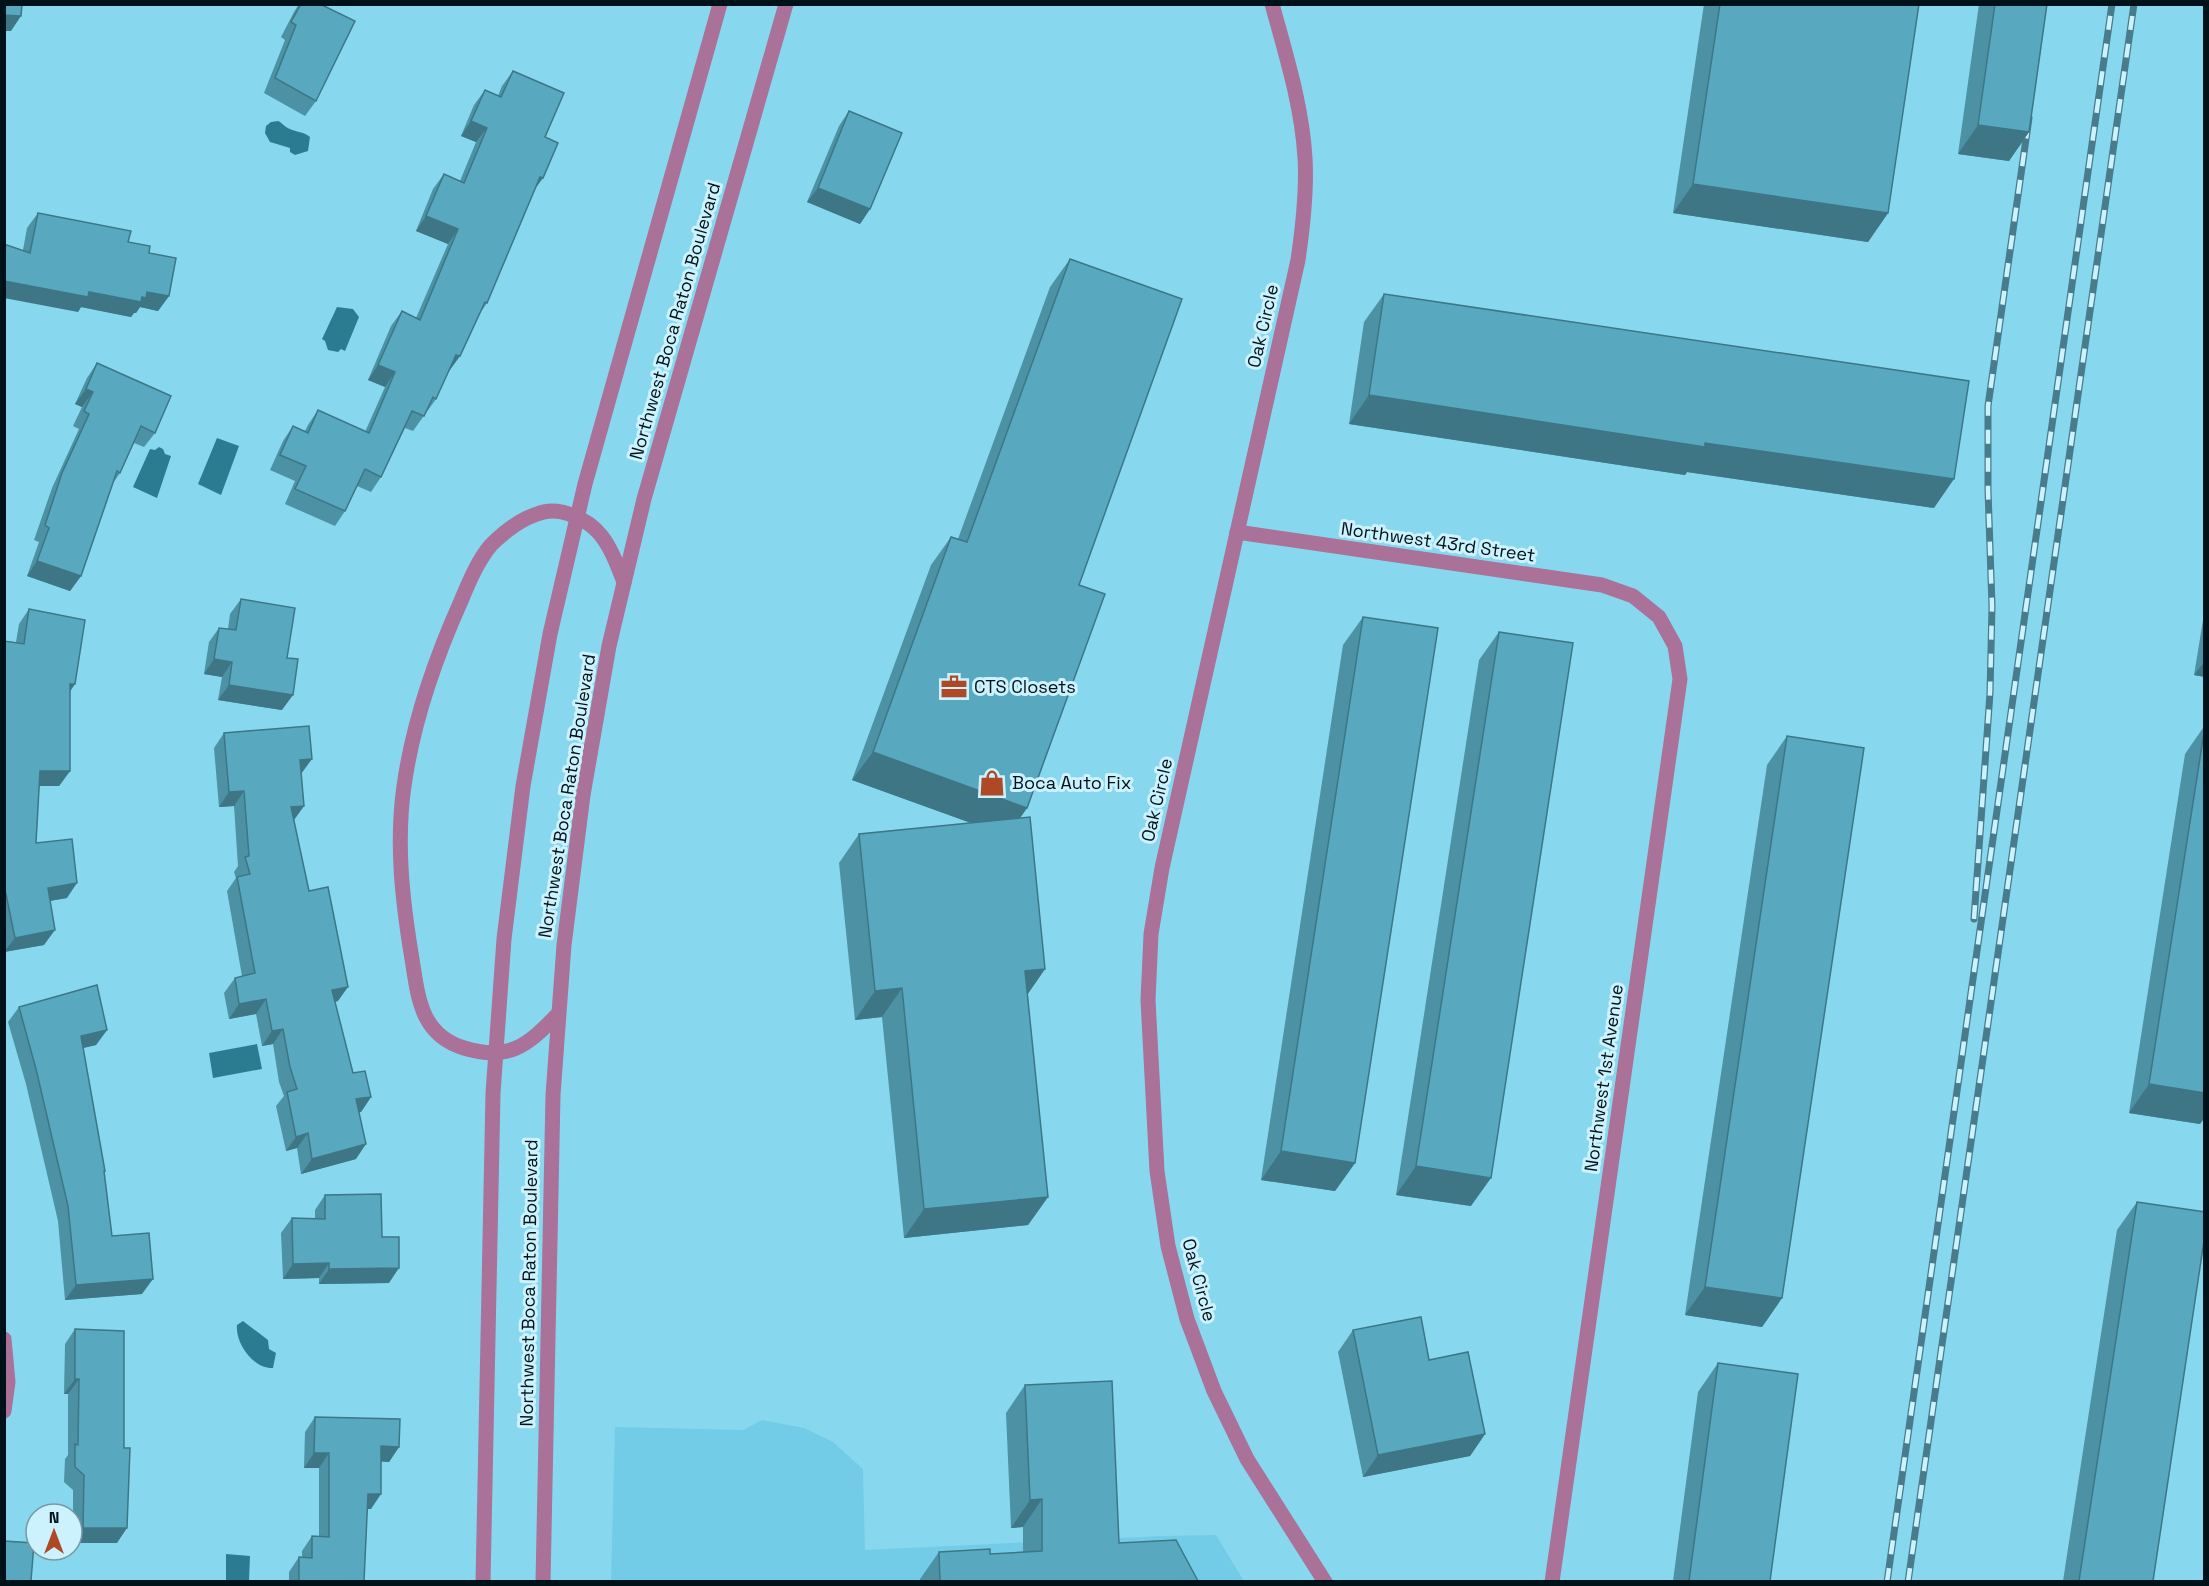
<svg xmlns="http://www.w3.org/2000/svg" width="2209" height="1586" font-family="'Space Grotesk',sans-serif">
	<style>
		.built { fill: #72cce7 }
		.water { fill: #2c7c91 }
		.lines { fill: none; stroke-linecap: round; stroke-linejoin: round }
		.minor { stroke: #aa7199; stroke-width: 15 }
		.rail-casing { stroke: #487b8b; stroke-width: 7 }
		.rail { stroke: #ccf2fe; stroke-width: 4.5; stroke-dasharray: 14; stroke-linecap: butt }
		.wall { fill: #4c91a4 }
		.shaded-wall { fill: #3e7686 }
		.building { fill: #58a9bf; stroke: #3e7686; stroke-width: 1.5 }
		.labels { text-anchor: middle; stroke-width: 6; stroke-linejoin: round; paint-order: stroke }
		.street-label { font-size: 18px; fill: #001219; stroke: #ccf2fe }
		.poi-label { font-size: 18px; fill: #001219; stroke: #ccf2fe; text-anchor: start }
	</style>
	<rect width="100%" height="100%" fill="#87d8ef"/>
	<!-- built -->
	<path class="built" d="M762,1420l42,8 29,14 30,27 2,81 296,-14 55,-1 28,46 -633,1 4,-155 128,3z"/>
	<!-- water -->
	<g class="water">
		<path d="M278,121c3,1 5,4 8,6 7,5 17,4 24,10l-2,14 -13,4 -5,-3v-4l-20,-6 -5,-9 1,-7 5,-4z"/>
		<path d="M337,307l16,2 6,8 -14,34 -4,-2 -3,3 -10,-2 -3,-9 -3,-2z"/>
		<path d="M217,438l22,8 -18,49 -23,-11z"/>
		<path d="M159,447l4,2 2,5 6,2 -14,42 -24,-11 17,-38 5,1z"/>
		<path d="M257,1044l5,25 -49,9 -4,-25z"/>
		<path d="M243,1321l25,19 1,9 7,4 -3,15c-19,1 -38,-24 -36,-43z"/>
		<path d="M226,1554l24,2 -1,25h-23z"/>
	</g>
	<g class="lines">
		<!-- minor -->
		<g class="minor">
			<path d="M1272,4c14,51 30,102 33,154 2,34 -2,68 -7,102l-136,608 -11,66 -3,66 9,171 11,75 19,73 27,72 33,68 78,123"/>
			<path d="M1237,532l365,53 31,11 26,21 16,29 5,33 -128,903"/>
			<path d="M558,1014c-30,31 -49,48 -94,34 -46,-14 -46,-55 -53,-95 -9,-56 -15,-111 -7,-167 9,-64 31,-127 57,-185 8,-19 17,-41 30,-56 11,-11 22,-20 36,-27 12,-5 21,-9 35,-6 40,10 48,35 62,70"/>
			<path d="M4,1339l4,43 -4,29"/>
			<path d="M483,1582l10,-489 11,-154 19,-153 27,-152 35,-150 135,-480"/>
			<path d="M543,1582l10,-487 11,-150 19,-150 26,-149 35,-147 142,-495"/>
		</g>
		<!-- rail casing -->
		<g class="rail-casing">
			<g id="rail">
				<path d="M1974,919l16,-226 2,-87 -4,-116v-84l41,-288"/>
				<path d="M1887,1582l225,-1578"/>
				<path d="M1908,1582l226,-1578"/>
			</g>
		</g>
		<!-- rail -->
		<use href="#rail" class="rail"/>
	</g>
	<!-- wall -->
	<g class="wall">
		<path d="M299,4h21l-4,97 -11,15 -41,-23 21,-53 -4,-3 13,-25z"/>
		<path d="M1704,4h215l-31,209 -20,29 -195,-29z"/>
		<path d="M1979,4h68l-18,128 -20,29 -51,-7z"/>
		<path d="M513,71l32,66 -10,52 -48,114 -7,10 -20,43 -11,15h-1l-12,28 -23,32 -8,-3 -24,49 -10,15 -14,-6 -12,25 -10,15 -50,-22 10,-23 -25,-11 13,-29 10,-15 12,5 3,-6 10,-15 47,22 20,-45 -17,-7 23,-54 11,-15 14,7 32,-74 -32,-13 17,-42 11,-15 16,7 16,-39 -15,-6 13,-31 11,-15 13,6 4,-10z"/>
		<path d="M849,111l21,98 -10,15 -53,-22 32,-76z"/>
		<path d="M38,213l90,29 21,11 20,43 -11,15 -18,-4 -4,6h-2l-3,4 -50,-10 -3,5 -55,-62 4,-22z"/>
		<path d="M1070,259l9,326 -52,223 -7,10 25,151 -18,26 21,202 -20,28 -124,13 -22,-221 -27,3 -16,-157 20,-29 112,-11 -119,-43 79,-215 20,-28 7,2 92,-252z"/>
		<path d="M1384,294l550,214 -247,-36 -2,3 -336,-51 15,-102z"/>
		<path d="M97,363l58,70 -11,14 -10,-4 -14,30 -7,10 -32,93 -11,15 -43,-15 12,-34 -5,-2 18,-52 27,-59 -6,-3 9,-19 -7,-3 12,-26z"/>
		<path d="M241,599l46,59 -5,52 -64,-10 4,-23 -18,-3 5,-32 10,-14 9,1 2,-15z"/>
		<path d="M2205,608v69l-11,-2z"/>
		<path d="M29,609l41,83v79l-11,15h-20l-3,57 31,55 -17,3 -6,44 -40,7v-311l12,1 3,-18z"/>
		<path d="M1363,617l-8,546 -20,28 -74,-11 82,-535z"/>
		<path d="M1499,632l-28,574 -75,-11 83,-535z"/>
		<path d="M2205,725v392l-5,7 -71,-11 56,-359z"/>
		<path d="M224,733l77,41 3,32 -10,14 15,71 29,110 -3,1 18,71 18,24 -10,15h-2l-3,47 -55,15 -4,-26 -11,3 -10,-45 8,-10 -5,-14 -6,-38 -11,2 -6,-32 -27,5 -5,-26 11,-15 7,-2 -15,-85 9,-13 -2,-6 4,-6 -4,-60 -15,1 -5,-59z"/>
		<path d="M1787,736l-5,562 -20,29 -77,-12 82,-550z"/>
		<path d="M19,1007l88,23 -11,15 -13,3 21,125 8,63 30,58 -77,6 -7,-79 -32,-137 -18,-62z"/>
		<path d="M325,1195l57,42 7,46 -70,1v-6l-36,1 -2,-46 11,-15 23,1v-9z"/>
		<path d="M2137,1202l16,379h-90l54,-351z"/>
		<path d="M75,1329l42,214h-44v-53l-9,-8 1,-23 3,-4v-61h-4l1,-50z"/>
		<path d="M1353,1330l76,30 56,74 -15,22 -107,21 -25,-125z"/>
		<path d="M1718,1363l52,218h-97l25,-189z"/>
		<path d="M1025,1385l94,158 79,38h-278v-2l19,-27 51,2 33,-2v-25l-12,1 -5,-115z"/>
		<path d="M315,1417l84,30 -10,15 -8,-1 -10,48h-4l-3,72h-75v-9l10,-15h3v-6l10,-15h7v-68h-15l1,-36z"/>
	</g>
	<!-- shaded-wall -->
	<g class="shaded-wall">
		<path d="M4,15l17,1 -10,15h-7z"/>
		<path d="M471,121l16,7 -11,14 -15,-6z"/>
		<path d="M1978,125l51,7 -20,29 -51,-7z"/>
		<path d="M540,177l3,1 -11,15z"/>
		<path d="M1693,184l195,29 -20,29 -195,-29z"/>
		<path d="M818,188l52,21 -10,15 -53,-22z"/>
		<path d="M426,216l32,13 -10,15 -32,-13z"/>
		<path d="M4,281l85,11 53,5 5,-5 22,4 -11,15 -18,-4 -4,6h-2l-3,4 -50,-10 -3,5 -74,-14z"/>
		<path d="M456,355l4,1 -11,15 -4,-1z"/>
		<path d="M378,365l17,7 -10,15 -17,-7z"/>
		<path d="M86,389l7,3 -11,15 -7,-3z"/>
		<path d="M1369,395l336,48 249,36 -20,29 -247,-36 -2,3 -336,-51z"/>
		<path d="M37,561l44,15 -11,15 -43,-15z"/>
		<path d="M214,659l18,3 -10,15 -18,-3z"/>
		<path d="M2205,661v16l-11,-2z"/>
		<path d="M70,684h5l-10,15z"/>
		<path d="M229,685l64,10 -11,15 -64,-10z"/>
		<path d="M873,752l154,56 -20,28 -155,-56z"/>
		<path d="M312,759l-11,15 -1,-14z"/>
		<path d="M40,771h30l-11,15h-29z"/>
		<path d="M244,791l-10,15 -15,1 10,-15z"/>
		<path d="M304,806l-11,15 -2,-14z"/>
		<path d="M77,883l-10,15 -30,5 11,-15z"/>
		<path d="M55,930l-11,15 -40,7 11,-14z"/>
		<path d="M1045,969l-20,29v-27z"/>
		<path d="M348,987l-10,14 -16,4 10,-15z"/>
		<path d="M902,988l-20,29 -27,3 20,-29z"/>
		<path d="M266,999l-10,15 -27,5 10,-15z"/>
		<path d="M283,1029l-10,15 -11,2 10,-15z"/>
		<path d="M107,1030l-11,15 -26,6 11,-15z"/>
		<path d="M2149,1084l56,9v24l-5,7 -71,-11z"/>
		<path d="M371,1097l-10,15 -15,2 10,-15z"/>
		<path d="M308,1133l-11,15 -11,3 10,-14z"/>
		<path d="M366,1144l-10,15 -55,15 11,-15z"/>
		<path d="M1281,1151l74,12 -20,28 -74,-11z"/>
		<path d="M1416,1166l75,12 -20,28 -75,-11z"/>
		<path d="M1048,1197l-20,28 -124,13 20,-29z"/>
		<path d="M329,1263l-10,15 -36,1 10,-15z"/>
		<path d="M399,1268l-10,15 -70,1 10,-15z"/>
		<path d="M153,1279l-11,15 -77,6 11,-15z"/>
		<path d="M1705,1287l77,11 -20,29 -77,-12z"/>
		<path d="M75,1379h4l-11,15h-4z"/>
		<path d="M1485,1434l-15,22 -107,21 15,-22z"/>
		<path d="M381,1446l18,1 -10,15 -18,-1z"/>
		<path d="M314,1453h15l-10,15h-15z"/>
		<path d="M368,1494h13l-10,15h-13z"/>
		<path d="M1042,1499l-19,28 -12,1 19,-28z"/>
		<path d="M83,1528h44l-10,15h-44z"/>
	</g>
	<!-- building -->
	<g class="building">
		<path d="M4,4h18l-1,12 -17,-1z"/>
		<path d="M301,4h19l35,17 -39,80 -41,-23 21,-53 -5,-3z"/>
		<path d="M1720,4h199l-31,209 -195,-29z"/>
		<path d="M1995,4h52l-18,128 -51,-7z"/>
		<path d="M513,71l51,22 -19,44 13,6 -15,35 -3,-1 -53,126 -2,-1 -25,54 -4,-1 -20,44 -3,-2 -9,19 -12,-5 -31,66 -16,-8 -20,42 -50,-22 11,-23 -26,-11 13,-29 15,7 10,-23 51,23 26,-61 -17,-7 24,-54 18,9 38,-91 -32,-13 18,-42 20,9 23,-55 -16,-7 14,-31 16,7z"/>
		<path d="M849,111l53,22 -32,76 -52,-21z"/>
		<path d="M38,213l93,18 -3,11 22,4 -1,7 27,5 -7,38 -22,-4 -1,6 -4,-1 -1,5 -52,-10 -1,5 -84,-16v-37l26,9z"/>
		<path d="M1070,259l112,40 -103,286 26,9 -78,214 -154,-56 78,-215 16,5z"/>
		<path d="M1384,294l585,87 -15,98 -249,-36v4l-336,-52z"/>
		<path d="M97,363l74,33 -16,37 -14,-7 -21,47 -3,-2 -36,105 -44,-15 12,-33 -4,-3 17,-52 27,-59 -5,-3 9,-19 -7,-3z"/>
		<path d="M241,599l54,9 -8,50 11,1 -5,36 -64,-10 3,-23 -18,-3 5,-31 17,2z"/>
		<path d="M29,609l56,11 -10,64h-5v87h-30l-4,72 36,-4 5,44 -29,5 7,42 -40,8 -9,-44 -2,1v-254l20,3z"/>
		<path d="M1363,617l75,11 -83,535 -74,-12z"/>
		<path d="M1499,632l74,11 -82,535 -75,-12z"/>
		<path d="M309,726l3,33 -12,1 4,46 -13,1 18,84 19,-4 20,100 -16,3 21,83 12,-2 6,26 -15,2 10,45 -54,15 -4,-26 -12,4 -9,-45 10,-3 -7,-22 -7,-38 -11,2 -6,-32 -27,5 -4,-26 20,-5 -18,-96 13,-3 -5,-17 4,-1 -5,-65 -15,1 -5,-59z"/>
		<path d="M2205,726v367l-56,-9z"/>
		<path d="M1787,736l77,12 -82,550 -77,-11z"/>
		<path d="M1030,817l15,152 -20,2 23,226 -124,12 -22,-221 -27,3 -16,-157z"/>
		<path d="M97,985l10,45 -26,6 24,135h-1l8,65 37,-3 4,46 -77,6 -8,-79 -32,-137 -17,-62z"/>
		<path d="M381,1194l1,43h17v31l-70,1v-6l-36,1 -1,-46 33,1v-24z"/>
		<path d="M2137,1202l68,10v22l-52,347h-74z"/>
		<path d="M1421,1317l8,43 39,-8 17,82 -107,21 -25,-125z"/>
		<path d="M75,1329l49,2v117h6l-3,80h-44l1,-53 -9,-8v-23l3,1 1,-66h-4z"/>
		<path d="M1718,1363l80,11 -28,207h-81z"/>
		<path d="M1112,1381l7,162 57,-3 22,41h-258l-1,-29 51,-3v5l52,-3v-52l-12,1 -5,-115z"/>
		<path d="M315,1417l85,2 -1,28 -18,-1v48h-13l-4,87h-65v-24l13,1v-22l17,1v-84h-15z"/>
		<path d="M4,1541l30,2 -3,38h-27z"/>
	</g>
	<!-- icons -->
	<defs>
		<g id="office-bare" transform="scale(2.07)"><path d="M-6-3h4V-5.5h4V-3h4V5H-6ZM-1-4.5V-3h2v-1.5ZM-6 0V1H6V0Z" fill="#af4824" stroke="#ccf2fe" stroke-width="2.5" paint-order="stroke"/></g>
		<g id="shop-bare" transform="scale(2.07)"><path d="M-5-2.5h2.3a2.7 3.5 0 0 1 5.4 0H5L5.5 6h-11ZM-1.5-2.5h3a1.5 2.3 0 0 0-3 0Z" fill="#af4824" stroke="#ccf2fe" stroke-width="2.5" paint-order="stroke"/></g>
	</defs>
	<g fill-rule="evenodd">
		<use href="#office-bare" x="954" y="687"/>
		<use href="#shop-bare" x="992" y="783"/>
	</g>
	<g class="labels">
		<!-- street labels -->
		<g class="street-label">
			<text transform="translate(675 321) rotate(-74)" y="6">Northwest Boca Raton Boulevard</text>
			<text transform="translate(1263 326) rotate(-77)" y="6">Oak Circle</text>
			<text transform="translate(1438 542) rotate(8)" y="6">Northwest 43rd Street</text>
			<text transform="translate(567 796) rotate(-81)" y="6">Northwest Boca Raton Boulevard</text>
			<text transform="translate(1157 800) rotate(-77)" y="6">Oak Circle</text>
			<text transform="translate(1604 1078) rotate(-82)" y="6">Northwest 1st Avenue</text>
			<text transform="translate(1199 1280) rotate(75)" y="6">Oak Circle</text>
			<text transform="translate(529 1283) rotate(-89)" y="6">Northwest Boca Raton Boulevard</text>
		</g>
		<!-- poi labels -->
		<g class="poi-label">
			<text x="974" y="693">CTS Closets</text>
			<text x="1012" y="789">Boca Auto Fix</text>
		</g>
	</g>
	<!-- border -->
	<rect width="2209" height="1586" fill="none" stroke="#001219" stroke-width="12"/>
	<!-- north arrow -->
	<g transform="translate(54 1532)"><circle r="28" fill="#ccf2fe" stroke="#7a98a2" stroke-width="1.5"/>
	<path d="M0-4.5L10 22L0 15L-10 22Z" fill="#af4824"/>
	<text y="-9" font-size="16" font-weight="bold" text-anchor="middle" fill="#001219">N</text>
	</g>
</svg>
